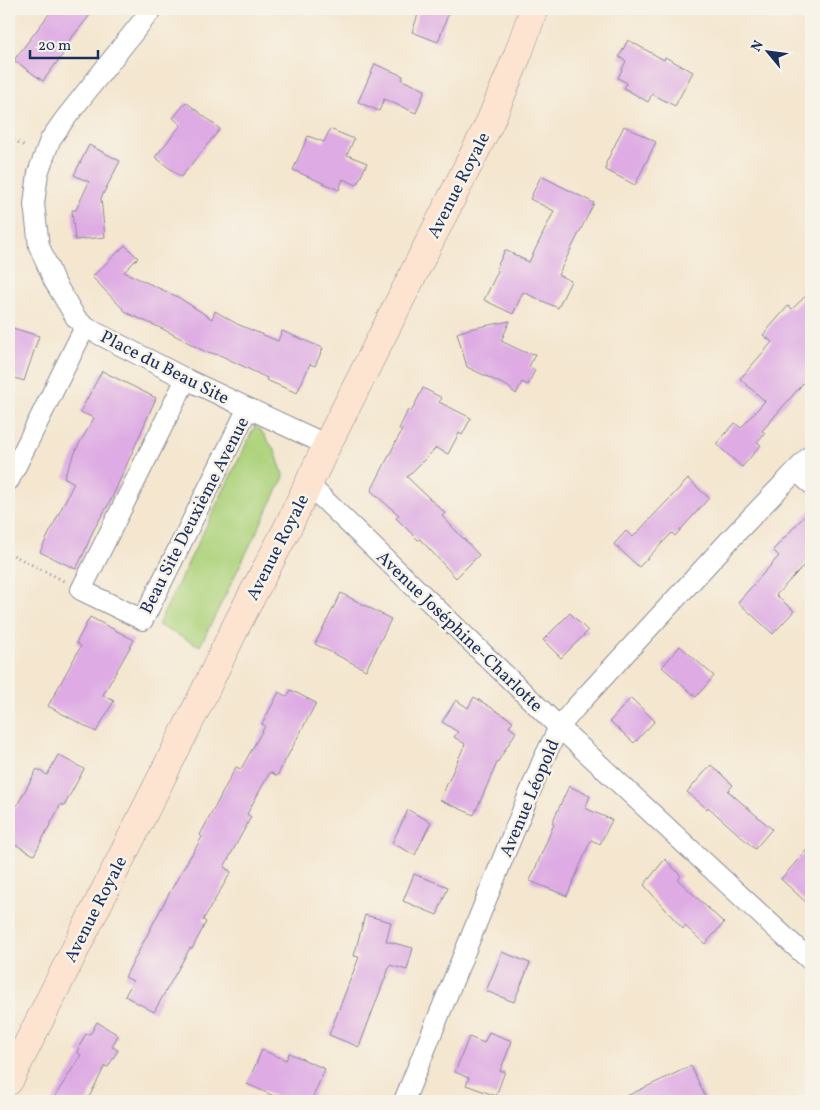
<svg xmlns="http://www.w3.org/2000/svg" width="820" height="1110" font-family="Vollkorn,serif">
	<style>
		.green { fill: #aed37d; stroke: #64816e }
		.building { fill: #deabe4 }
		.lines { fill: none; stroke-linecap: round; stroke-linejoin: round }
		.street-casing { stroke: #888a96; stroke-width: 22 }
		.secondary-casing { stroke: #888a96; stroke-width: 29 }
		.path { stroke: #888a96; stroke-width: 3; stroke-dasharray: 1 4; stroke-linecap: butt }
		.street { stroke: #fff; stroke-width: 20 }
		.secondary { stroke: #fde4d0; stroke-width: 28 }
		.labels { text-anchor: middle; stroke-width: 5; stroke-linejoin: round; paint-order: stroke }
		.street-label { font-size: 18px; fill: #1b2f5e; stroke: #f7f3e8 }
	</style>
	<rect width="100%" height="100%" fill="#f7f3e8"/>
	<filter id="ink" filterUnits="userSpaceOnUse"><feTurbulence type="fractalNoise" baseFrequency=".02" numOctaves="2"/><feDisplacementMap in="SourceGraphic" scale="10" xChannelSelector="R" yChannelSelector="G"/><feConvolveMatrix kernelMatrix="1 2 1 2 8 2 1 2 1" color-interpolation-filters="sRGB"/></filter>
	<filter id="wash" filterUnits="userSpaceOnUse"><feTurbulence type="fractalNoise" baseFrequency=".0096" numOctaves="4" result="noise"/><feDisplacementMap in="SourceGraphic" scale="20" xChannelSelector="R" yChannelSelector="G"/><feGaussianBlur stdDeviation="1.12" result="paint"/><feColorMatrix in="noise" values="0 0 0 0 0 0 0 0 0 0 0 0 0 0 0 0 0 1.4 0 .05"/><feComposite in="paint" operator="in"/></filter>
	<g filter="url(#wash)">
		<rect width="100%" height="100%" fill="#f4e6cf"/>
		<!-- green -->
		<path class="green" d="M255,426l7,6 13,19 9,26 -84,169 -42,-21z"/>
		<g id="blocks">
			<!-- building -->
			<g class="building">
				<path d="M53,9h42l-35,43 3,2 -20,27 -29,-21z"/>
				<path d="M420,9h30l-12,33 -26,-10z"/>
				<path d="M628,40l36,20 1,-3 28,15 -18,34 -23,-12 -4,8 -24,-14 3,-5 -9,-5 8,-17 -7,-4z"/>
				<path d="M375,64l28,12 -1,4 23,10 -9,23 -32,-14 -5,12 -21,-9z"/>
				<path d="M186,102l34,27 -39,48 -26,-20 26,-32 -8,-7z"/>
				<path d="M624,126l32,16 -21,43 -29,-15v-7z"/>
				<path d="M330,129l24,10 -7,16 20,8 -10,22 -14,-6 -4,11 -46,-20 15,-34 16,6z"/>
				<path d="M89,145l31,16 -19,37 4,39 -30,3 -3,-30h4l13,-28 -15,-7z"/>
				<path d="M541,176l53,27 -36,72 13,6 -13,27 -35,-16 -10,22 -29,-14 14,-29 -2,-2 9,-19 24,12 25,-51 -24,-12z"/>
				<path d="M125,245l13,13 -14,14 54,25 34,22 3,-8 22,13 41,17 4,-10 41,17 -8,18 -5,-2 -13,29 -31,-13 1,-2 -45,-22 -18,-5 -41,-22 -36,-16 -35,-36z"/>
				<path d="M811,291v83l-49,57 3,2 -8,9 4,3 -19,22 -26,-23 19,-21 6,5 24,-27 -25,-22 32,-37 -9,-7 25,-29 4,3z"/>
				<path d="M510,321l-9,20 23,11 11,2 -6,13 6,3 -7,15 -6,-3 -6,12 -9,-8 -40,-19 -10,-34 12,-4z"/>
				<path d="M9,327l30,9 -15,45 -15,-5z"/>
				<path d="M102,371l54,27 -44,100 -19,33 -9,22 -8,16 -36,-17 34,-69 -10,-6 14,-31 16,-28 -14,-6z"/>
				<path d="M423,388l19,10 -3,4 32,16 -9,17 -3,-2 -11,21 -12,-6 -29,29 38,36 -3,3 37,39 -23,23 -36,-39 -2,1 -22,-22 3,-3 -28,-24 31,-61 -3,-1 9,-19 3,2z"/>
				<path d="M688,479l21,19 -34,38 -3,-3 -33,34 -25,-23 12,-13 7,6z"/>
				<path d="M811,509v49l-35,37 18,16 -21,23 -35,-32 41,-46 -6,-6z"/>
				<path d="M341,593l50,26 -25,51 -51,-26z"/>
				<path d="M570,613l18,18 -27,27 -18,-18z"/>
				<path d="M90,617l44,23 -31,55 11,6 -18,31 -48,-26 33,-60 -5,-3z"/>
				<path d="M680,646l34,30 -18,21 -34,-30z"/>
				<path d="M291,690l25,13 -39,73 -7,-4 -23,42 4,3 -27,50 7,5 -28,48 3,2 -14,27 -2,-1 -36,64 -29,-16 8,-15 -8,-4 47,-89 30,-51 -2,-2 36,-68 5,2 24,-43 -3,-2 17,-32 8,5z"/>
				<path d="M474,697l39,24 -4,6 7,5 -19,31 -23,52 -34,-15 25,-56 -11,-7 4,-5 -16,-10 14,-22 12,8z"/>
				<path d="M631,698l24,23 -21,22 -24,-22z"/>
				<path d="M58,755l26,14 -20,37 -3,-2 -27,51 -25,-14v-35l6,3 22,-40 10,6z"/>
				<path d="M711,765l22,20 -5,6 44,38 -17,20 -47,-42 -1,2 -20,-17z"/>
				<path d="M569,786l21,10 -5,12 27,12 -12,24 -9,-4 -24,56 -37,-15 24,-57 -2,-1z"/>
				<path d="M408,810l23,12 -16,33 -23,-12z"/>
				<path d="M811,845v62l-30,-28z"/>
				<path d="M665,859l16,17 -3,4 46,43 -19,21 -20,-18 -2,3 -39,-44z"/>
				<path d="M414,874l34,13 -11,28 -34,-14z"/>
				<path d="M365,915l26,7 -5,19 27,7 -6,22 -17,-5 -31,82 -30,-12 30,-78 -5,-1z"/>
				<path d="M502,952l28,11 -16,39 -28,-11z"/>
				<path d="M97,1022l21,13 -6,12 6,3 -10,17 -3,-1 -18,35h-35l29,-46 -4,-3 8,-17 6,-2z"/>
				<path d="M489,1032l23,9 -12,30h5l-9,25 -30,-11 3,-7 -14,-6 14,-35 15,6z"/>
				<path d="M262,1050l24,10 3,-7 36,16 -14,32h-26l-38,-17z"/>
				<path d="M691,1066l16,35h-91z"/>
			</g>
		</g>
	</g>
	<g filter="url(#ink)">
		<use href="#blocks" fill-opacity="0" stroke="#888a96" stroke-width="1"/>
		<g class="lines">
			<!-- street casing -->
			<g class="street-casing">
				<g id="street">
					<path d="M152,9l-88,111 -14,20 -12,33 -4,31 5,42 15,35 22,37 9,9 101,52 141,66"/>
					<path d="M186,379l-105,211 62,30 105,-212"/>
					<path d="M796,471l15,13"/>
					<path d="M9,480l76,-153"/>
					<path d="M308,484l251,243 144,134 108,100"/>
					<path d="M404,1101l139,-341 16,-33 16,-19 162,-176 74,-77"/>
				</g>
			</g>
			<!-- secondary casing -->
			<g class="secondary-casing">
				<path id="secondary" d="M9,1081l192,-382 37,-77 49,-93 40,-84 163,-323 28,-68 16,-45"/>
			</g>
			<!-- path -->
			<g class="path">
				<path d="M9,138l16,8"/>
				<path d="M9,553l55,28"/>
			</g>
			<!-- street -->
			<use href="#street" class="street"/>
			<!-- secondary -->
			<use href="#secondary" class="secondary"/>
		</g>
	</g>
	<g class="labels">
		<!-- street labels -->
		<g class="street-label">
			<text transform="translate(458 185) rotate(-63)" y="6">Avenue Royale</text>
			<text transform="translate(165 367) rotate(27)" y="6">Place du Beau Site</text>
			<text transform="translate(194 515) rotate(-63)" y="6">Beau Site Deuxième Avenue</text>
			<text transform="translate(277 547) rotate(-63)" y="6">Avenue Royale</text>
			<text transform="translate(460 631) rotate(44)" y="6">Avenue Joséphine-Charlotte</text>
			<text transform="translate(529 798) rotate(-67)" y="6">Avenue Léopold</text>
			<text transform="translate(95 909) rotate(-63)" y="6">Avenue Royale</text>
		</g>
	</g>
	<!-- margin -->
	<rect width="820" height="1110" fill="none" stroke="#f7f3e8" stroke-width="30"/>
	<!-- north arrow -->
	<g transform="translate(768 52) rotate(299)" stroke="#f7f3e8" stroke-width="4" paint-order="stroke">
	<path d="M0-4L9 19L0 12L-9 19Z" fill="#1b2f5e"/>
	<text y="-8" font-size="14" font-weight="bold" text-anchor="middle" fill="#1b2f5e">N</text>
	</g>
	<!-- scale -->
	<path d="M30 50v8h68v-8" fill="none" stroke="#1b2f5e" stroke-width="2.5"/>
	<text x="38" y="50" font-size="15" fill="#1b2f5e" stroke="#f7f3e8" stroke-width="4" paint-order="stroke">20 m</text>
</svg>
